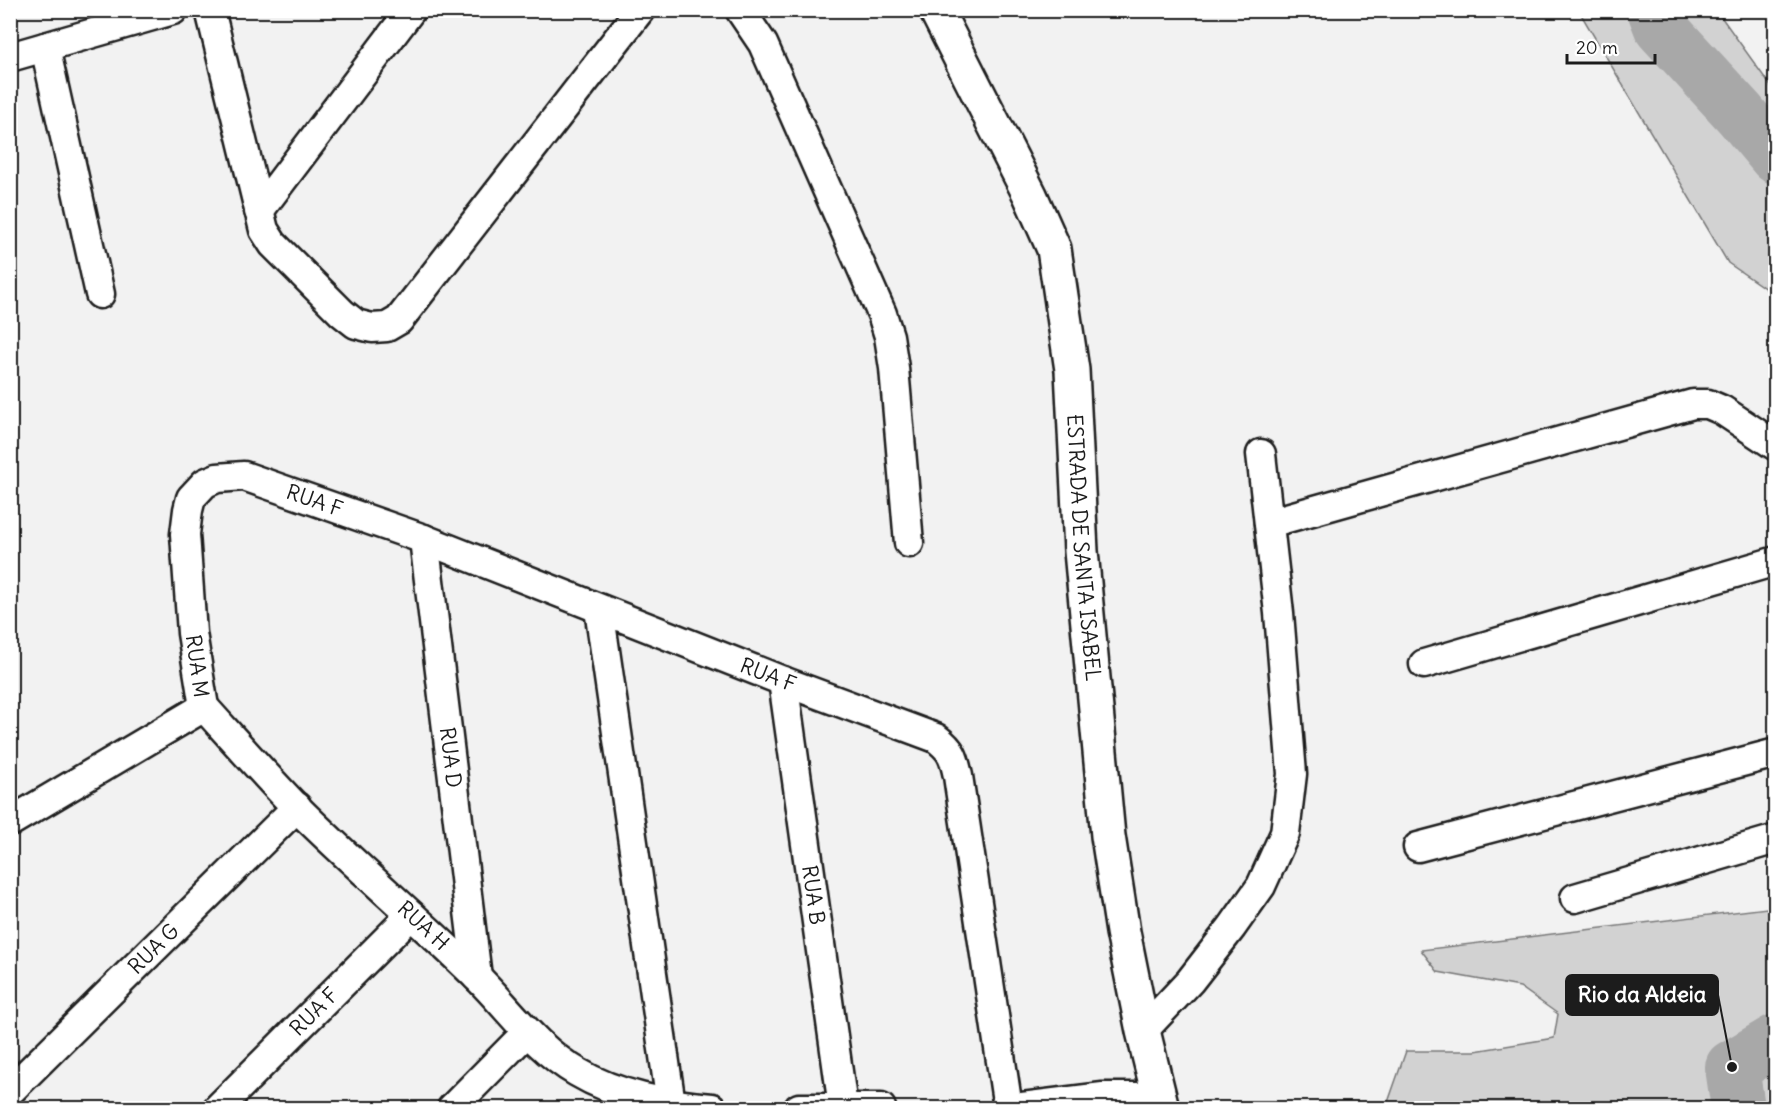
<svg xmlns="http://www.w3.org/2000/svg" width="1786" height="1119" font-family="Delius,sans-serif">
	<style>
		.green { fill: #d2d2d2; stroke: #777; stroke-width: 1.5 }
		.lines { fill: none; stroke-linecap: round; stroke-linejoin: round }
		.river { stroke: #a8a8a8; stroke-width: 54 }
		.minor-casing { stroke: #1c1c1c; stroke-width: 33 }
		.secondary-casing { stroke: #1c1c1c; stroke-width: 38 }
		.minor { stroke: #fff; stroke-width: 28 }
		.secondary { stroke: #fff; stroke-width: 33 }
		.labels { text-anchor: middle; stroke-width: 4.5; stroke-linejoin: round; paint-order: stroke }
		.street-label { font-size: 21px; fill: #1c1c1c; stroke: #fff }
		.leader { fill: none; stroke: #1c1c1c; stroke-width: 2 }
		.callout-dot { fill: #1c1c1c; stroke: #fff; stroke-width: 2 }
		.callout { fill: #1c1c1c; stroke: #1c1c1c; stroke-width: 2 }
		.callout-label { font-size: 22px; text-anchor: middle; font-weight: bold; fill: #fff }
	</style>
	<rect width="100%" height="100%" fill="#f2f2f2"/>
	<filter id="ink" filterUnits="userSpaceOnUse"><feTurbulence type="fractalNoise" baseFrequency=".0167" numOctaves="2"/><feDisplacementMap in="SourceGraphic" scale="12" xChannelSelector="R" yChannelSelector="G"/><feConvolveMatrix kernelMatrix="1 2 1 2 8 2 1 2 1" color-interpolation-filters="sRGB"/></filter>
	<g filter="url(#ink)">
		<!-- green -->
		<g class="green">
			<path d="M1579,11h138l58,81v203l-47,-32z"/>
			<path d="M1775,907v201h-389l20,-57h69l79,-13 4,-24 -38,-27 -82,-15 -17,-22z"/>
		</g>
		<g class="lines">
			<!-- river -->
			<g class="river">
				<path d="M1654,10l7,18 79,86 36,43"/>
				<path d="M1738,1108l-6,-41 44,-26"/>
			</g>
			<!-- minor casing -->
			<g class="minor-casing">
				<g id="minor">
					<path d="M210,10l54,220 9,14 69,69 14,11 16,4 15,-1 12,-7 241,-310"/>
					<path d="M740,10l23,34 119,270 7,22 5,32 15,175"/>
					<path d="M45,47l55,247"/>
					<path d="M10,57l163,-47"/>
					<path d="M259,211l152,-201"/>
					<path d="M1269,523l424,-119h15l14,6 54,36"/>
					<path id="s1" d="M424,539l53,438"/>
					<path d="M599,609l72,495 -4,4"/>
					<path d="M1424,664l352,-103"/>
					<path id="s2" d="M783,681l60,426"/>
					<path id="s3" d="M204,707l-12,-74 -7,-99 3,-24 3,-12 14,-15 12,-5 27,-2 180,63 359,142 153,57c16,12 18,19 22,38l50,332"/>
					<path id="s4" d="M204,707c30,33 60,67 92,100 58,58 121,111 179,168 34,33 60,73 102,97 40,24 89,32 135,36"/>
					<path d="M10,822l194,-115"/>
					<path d="M1418,847l358,-94"/>
					<path d="M1575,898l201,-59"/>
					<path d="M1143,1031l47,-50 42,-54 29,-41 24,-53 7,-59 -13,-161 -18,-159"/>
					<path id="s5" d="M10,1091l287,-284"/>
					<path id="s6" d="M218,1108l193,-193"/>
					<path d="M452,1108l75,-76"/>
					<path d="M799,1108h82"/>
					<path d="M1014,1108l89,-11h55"/>
				</g>
			</g>
			<!-- secondary casing -->
			<g class="secondary-casing">
				<g id="secondary">
					<path id="s7" d="M936,10l94,185 24,54 18,121 9,181 27,285 15,96 20,99 19,77"/>
				</g>
			</g>
			<!-- minor -->
			<use href="#minor" class="minor"/>
			<!-- secondary -->
			<use href="#secondary" class="secondary"/>
		</g>
	</g>
	<g class="labels">
		<!-- street labels -->
		<g class="street-label">
			<text dy="7" stroke="none"><textPath href="#s3" startOffset="346">RUA F</textPath></text>
			<text dy="7" stroke="none"><textPath href="#s7" startOffset="567">ESTRADA DE SANTA ISABEL</textPath></text>
			<text transform="translate(197 666) rotate(82)" y="7">RUA M</text>
			<text dy="7" stroke="none"><textPath href="#s3" startOffset="832">RUA F</textPath></text>
			<text dy="7" stroke="none"><textPath href="#s1" startOffset="220">RUA D</textPath></text>
			<text dy="7" stroke="none"><textPath href="#s2" startOffset="216">RUA B</textPath></text>
			<text dy="7" stroke="none"><textPath href="#s4" startOffset="310">RUA H</textPath></text>
			<text dy="7" stroke="none"><textPath href="#s5" startOffset="202">RUA G</textPath></text>
			<text dy="7" stroke="none"><textPath href="#s6" startOffset="136">RUA F</textPath></text>
		</g>
	</g>
	<!-- callouts -->
	<path class="leader" d="M1732 1067L1718 995"/>
	<circle class="callout-dot" cx="1732" cy="1067" r="6"/>
	<rect class="callout" x="1566" y="975" width="152" height="40" rx="6"/>
	<g class="callout-label">
		<text x="1642" y="1002">Rio da Aldeia</text>
	</g>
	<!-- margin -->
	<rect width="1786" height="1119" fill="none" stroke="#fff" stroke-width="36"/>
	<rect x="18" y="18" width="1750" height="1083" fill="none" stroke="#1c1c1c" stroke-width="2" filter="url(#ink)"/>
	<!-- scale -->
	<path d="M1567 54v9h88v-9" fill="none" stroke="#1c1c1c" stroke-width="3"/>
	<text x="1576" y="54" font-size="18" fill="#1c1c1c" stroke="#ffffff" stroke-width="4.5" paint-order="stroke">20 m</text>
</svg>
